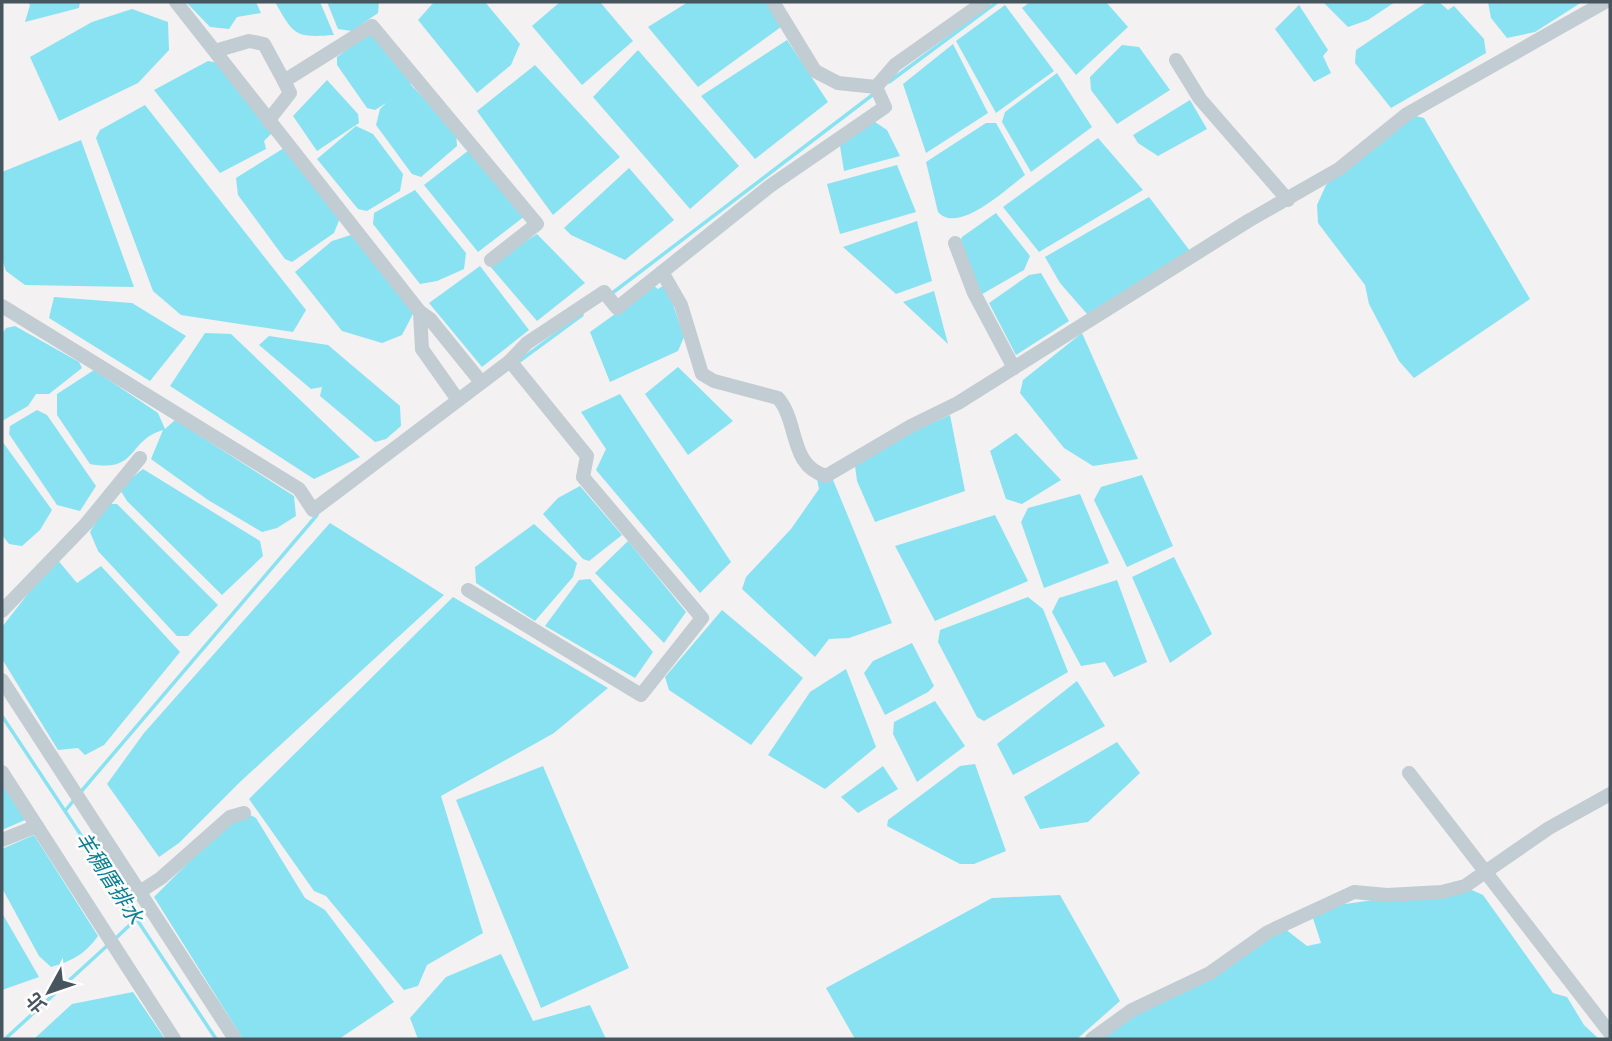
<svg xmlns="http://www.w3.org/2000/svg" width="1612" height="1041" font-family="'Fira Sans Condensed','Noto Sans TC',sans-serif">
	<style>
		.water { fill: #89e2f1 }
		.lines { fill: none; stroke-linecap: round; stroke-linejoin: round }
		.stream { stroke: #89e2f1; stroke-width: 3.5 }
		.minor { stroke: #c1ccd3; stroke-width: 14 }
		.labels { text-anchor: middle; stroke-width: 5; stroke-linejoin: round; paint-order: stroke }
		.water-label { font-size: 21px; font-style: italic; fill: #077f94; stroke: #fff }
	</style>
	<rect width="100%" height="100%" fill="#f3f1f1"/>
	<!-- water -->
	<g class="water">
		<path d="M27,2h53l-1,6 -54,14 5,-17z"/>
		<path d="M186,2h70l5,11 -24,4 -8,12 -19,-2z"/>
		<path d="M275,2h45l14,33c-40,3 -40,0 -59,-33z"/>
		<path d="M327,2h52l-1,11 -26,18 -14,-2z"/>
		<path d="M434,2h51l35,42 -9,21 -34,28 -59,-73z"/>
		<path d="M560,2h40l33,39 -51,44 -50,-59z"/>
		<path d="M688,2h82l15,22 -87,63 -50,-60z"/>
		<path d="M1030,2h76l22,25 -52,48 -54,-67z"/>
		<path d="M1323,2h72l-27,18 -20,7z"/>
		<path d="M1427,2h12l9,8 6,-4 30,33 2,14 -95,55 -36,-45 1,-13z"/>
		<path d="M1488,2h94l-47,30 -28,6 -16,-20z"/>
		<path d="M1005,5l49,66 -58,42 -40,-72z"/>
		<path d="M1299,5l29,45 -5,6 8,17 -17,9 -39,-53z"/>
		<path d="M132,9l36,13 1,28 -31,33 -79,38 -29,-64 62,-35z"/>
		<path d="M368,34c18,9 41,31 43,51l45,47 1,14 -36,31 -9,-3 -36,-49 4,-16 6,-6 -11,7 -8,-2 -30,-43v-8z"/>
		<path d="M787,40l41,62 -73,57 -54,-63z"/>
		<path d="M953,44l35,69 -62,40 -23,-69z"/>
		<path d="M1122,45l17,2 31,43 -53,34 -26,-34 -1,-13z"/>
		<path d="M638,50l101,116 -49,43 -97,-112z"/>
		<path d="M208,61l11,2 53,70 -8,8 2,8 -46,24 -66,-83z"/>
		<path d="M535,65l85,92 -67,58 -76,-104z"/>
		<path d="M1057,73l35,54 -61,45 -29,-50 3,-10z"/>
		<path d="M327,80l31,34 1,9 -42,28 -24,-35z"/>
		<path d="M1190,100l17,29 -49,27 -20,-13 -5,-8z"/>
		<path d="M145,105l161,205 -13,22 -112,-17 -28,-24 -57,-153 4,-8z"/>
		<path d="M1407,114l17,4 106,181 -116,79 -15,-17 -30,-57 -4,-19 -47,-62 -1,-18 9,-20z"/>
		<path d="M872,120l15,10 13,26 -56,15 -4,-25z"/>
		<path d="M986,123h10l29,52c-19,14 -67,60 -87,37l-12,-50z"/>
		<path d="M356,126l17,8 30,40 -3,17 -33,20 -9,-2 -41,-50z"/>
		<path d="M1098,138l45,52 -104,62 -36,-45z"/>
		<path d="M81,140l53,147 -109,-2 -19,-14 -4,-12v-87z"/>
		<path d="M284,148l56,70 -6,15 -42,29 -7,-3 -47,-64 -2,-17z"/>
		<path d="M469,150l56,66 -47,36 -54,-67z"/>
		<path d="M897,165l19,47 -76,22 -13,-50z"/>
		<path d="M629,168l45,52 -49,40 -54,-25 -7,-7z"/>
		<path d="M415,190l51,63 -2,16 -27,12 -17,3 -47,-60 1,-11z"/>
		<path d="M1149,197l41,54 -103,63 -27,-31 -15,-26z"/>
		<path d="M996,213l34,43 -6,14 -47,27 -21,-45 6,-15z"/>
		<path d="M917,221l15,60 -36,13 -53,-47z"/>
		<path d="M354,234l61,76 -13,25 -20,8 -40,-12 -47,-59 37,-31z"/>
		<path d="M537,234l48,49 -48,38 -48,-56z"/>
		<path d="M480,266l49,64 -47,37 -53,-64z"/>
		<path d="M1041,273l28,48 -53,34 -27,-52 40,-28z"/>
		<path d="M666,284l18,53 -6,14 -68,31 -20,-50 64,-46 4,3z"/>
		<path d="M934,291l14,53 -45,-42z"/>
		<path d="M54,297l78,6 54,33 -36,45 -101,-63z"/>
		<path d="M15,326l64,36 3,6 -33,26h-13l-8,12 -26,15v-87l4,-6z"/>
		<path d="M205,333l26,1 129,123 -46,22 -144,-93z"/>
		<path d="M1082,333l56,126 -45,7 -29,-18 -44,-55 3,-13z"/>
		<path d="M269,336l59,9 72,61 1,20 -15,13 -11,3 -55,-46 2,-9 -11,2 -52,-44z"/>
		<path d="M678,367l55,54 -45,34 -43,-61z"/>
		<path d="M94,370l64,43 7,16 10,-9 119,76 2,20 -19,12 -15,4 -54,-32 -57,-41 12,-29c-37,11 -24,43 -73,34l-33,-49v-21z"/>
		<path d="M620,394l111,168 -31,31 -104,-123 10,-21 -25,-37z"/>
		<path d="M37,410l10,5 49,71 -16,25 -23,-6 -48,-71 1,-8z"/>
		<path d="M950,415l15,76 -90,31 -18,-41 -3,-23z"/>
		<path d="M1016,433l45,47 -39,24 -16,-5 -16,-48z"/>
		<path d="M2,441l50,69 -12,20 -18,16 -13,-2 -7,-9z"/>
		<path d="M143,469l117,72 3,15 -41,39 -95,-94 -8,-13z"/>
		<path d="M1142,475l31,71 -46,21 -33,-67 7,-13z"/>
		<path d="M817,479l16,1 59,143 -43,15 -20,1 -14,18 -73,-68 4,-12 45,-48 28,-40z"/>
		<path d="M580,486l42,49 -33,26 -6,-2 -40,-45 15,-16z"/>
		<path d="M1080,494l29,69 -65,25 -23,-66 7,-14z"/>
		<path d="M107,504h10l101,101 -30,31h-11l-79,-85 -8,-19z"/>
		<path d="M995,515l33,66 -93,40 -40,-75z"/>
		<path d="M330,523l114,72 -204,187 -61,61 -20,14 -52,-73 37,-51z"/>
		<path d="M534,524l43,39 -4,14 -38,44 -59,-38 -1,-16z"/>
		<path d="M628,541l58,71 -22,31 -69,-70z"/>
		<path d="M1174,557l38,77 -42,29 -38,-86z"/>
		<path d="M56,558l21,25 24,-17 79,86 -76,93 -19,10 -7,-7 -20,2 -56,-91v-32z"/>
		<path d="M590,579l63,73 -18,26 -90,-52 34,-46z"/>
		<path d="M1117,580l30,82 -33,15 -9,-15 -24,4 -29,-54 7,-14z"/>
		<path d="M453,597l155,91 -54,45 -113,63 42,137 -56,32 -9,21 -14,4 -78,-94 -12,-5 -65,-92z"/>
		<path d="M1028,597l15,12 25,63 -84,49 -7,-4 -39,-75 2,-12z"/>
		<path d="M722,610l81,68 -52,67 -82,-55 -4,-13z"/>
		<path d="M912,643l22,43 -6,6 -43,23 -21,-42 9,-12z"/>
		<path d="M846,669l30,78 -51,42 -57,-34 42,-63z"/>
		<path d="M1077,681l28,45 -92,49 -16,-31z"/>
		<path d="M935,701l30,45 -48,36 -24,-48 1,-12z"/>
		<path d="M1117,742l23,31 -52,49 -48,7 -16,-32z"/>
		<path d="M975,764l31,87 -32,13h-14l-73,-38 1,-6 72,-54z"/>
		<path d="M543,766l86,202 -88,40 -85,-208z"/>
		<path d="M883,766l15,23 -40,24 -17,-16z"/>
		<path d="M2,784l23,36 -23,10z"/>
		<path d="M241,810l15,8 49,80 20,12 69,92 -55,37h-96l-89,-142z"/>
		<path d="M34,835l64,101c-13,18 -26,25 -47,31l-12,-11 -37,-68v-39z"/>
		<path d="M1465,887l18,8 70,98 14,4 17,28 15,14h-510l191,-114 27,21 14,-3 -11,-34z"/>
		<path d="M1060,895l60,106 -43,38h-222l-29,-51 166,-90z"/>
		<path d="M2,913l37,64 -37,13z"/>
		<path d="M501,954l32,67 57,-16 16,34h-188l-8,-21 36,-41z"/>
		<path d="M133,992l32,47h-131l38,-35z"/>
	</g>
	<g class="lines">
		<!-- stream -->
		<g class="stream">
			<path d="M889,82l108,-80"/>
			<path d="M611,294l264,-201"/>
			<path d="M518,362l64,-47"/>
			<path d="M2,716l214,323"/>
			<path d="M79,794l238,-279"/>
			<path d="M65,811l9,-11"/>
			<path d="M115,939l21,-20"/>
			<path d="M5,1039l104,-95"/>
		</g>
		<!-- minor -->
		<g class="minor">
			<path d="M176,2l244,310 2,37 36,51"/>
			<path d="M773,2l42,69 23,12 38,4 19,-22 89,-63"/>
			<path d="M215,51l34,-10 15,3 20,37"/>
			<path d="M1176,60l24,39 88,101"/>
			<path d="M268,121l22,-28 -6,-12 88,-55 165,198 -46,36"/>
			<path d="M955,243l19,50 40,75"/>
			<path d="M662,272l19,33 21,69 12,7 64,17c21,24 11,68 48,78l85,-50 47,-23 290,-182 91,-52 68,-55 198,-112"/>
			<path d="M2,306l297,183 14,21 197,-149 17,-18 77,-51 13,16 153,-122 115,-79 -9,-20"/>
			<path d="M420,312l10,7 51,63"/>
			<path d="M468,590l173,105 61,-77 -119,-141 4,-21 -77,-95"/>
			<path d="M2,611l84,-87 54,-66"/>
			<path d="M2,680l233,359"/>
			<path d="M2,772l172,267"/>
			<path d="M1409,773l201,260"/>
			<path d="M2,840l35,-14"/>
			<path d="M141,891l20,-13 69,-61 14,-4"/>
			<path d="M1092,1039l40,-29 78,-37 58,-41 86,-40 33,3 55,-3 23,-6 84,-58 61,-34"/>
		</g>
	</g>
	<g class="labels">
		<!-- water labels -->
		<g class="water-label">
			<text transform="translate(109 878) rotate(57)" y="7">羊稠厝排水</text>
		</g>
	</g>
	<!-- border -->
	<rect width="1612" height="1041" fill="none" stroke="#47555f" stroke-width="7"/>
	<!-- north arrow -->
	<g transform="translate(49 992) rotate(230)" stroke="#ffffff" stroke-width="5" paint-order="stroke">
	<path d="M0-5L12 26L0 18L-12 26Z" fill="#47555f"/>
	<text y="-10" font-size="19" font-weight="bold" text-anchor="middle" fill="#47555f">北</text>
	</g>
</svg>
